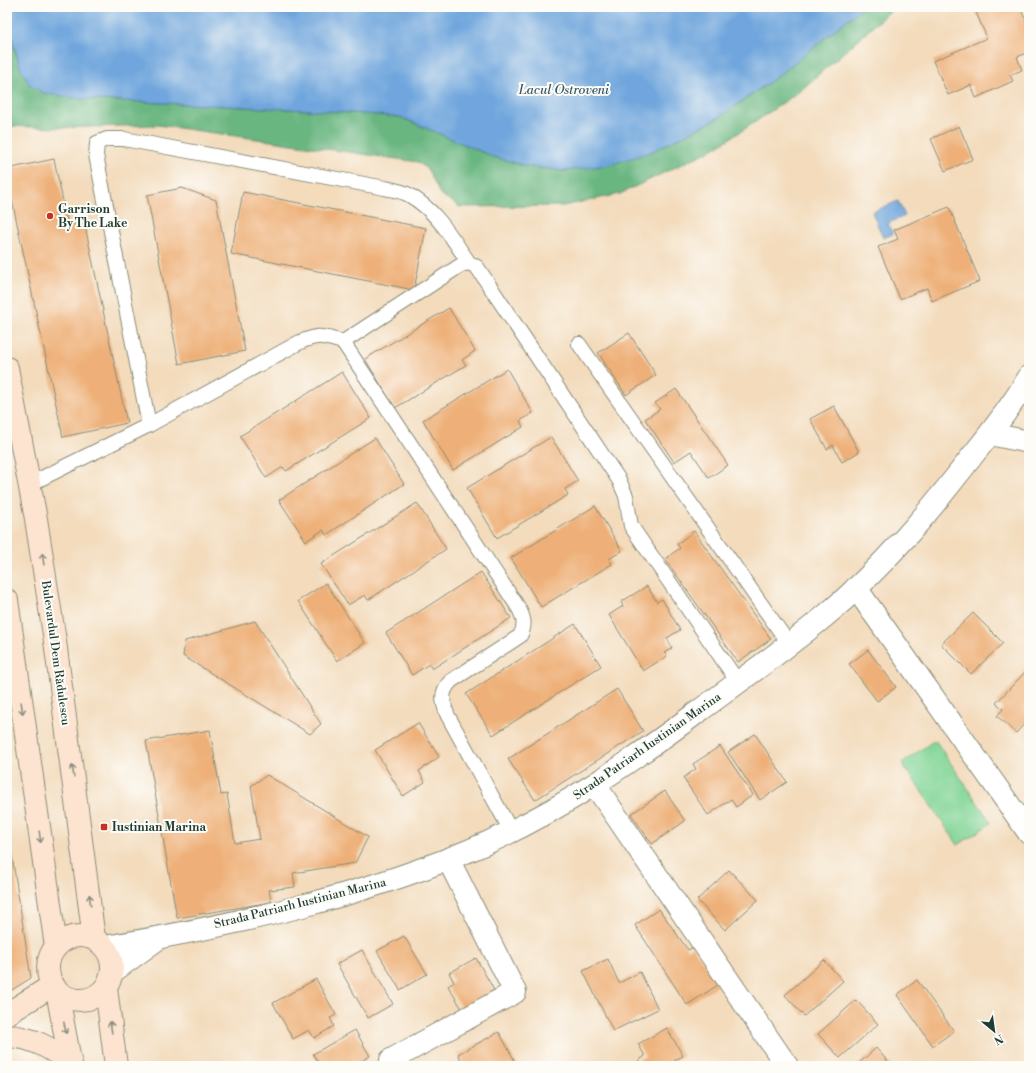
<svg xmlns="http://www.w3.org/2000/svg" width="1036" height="1073" font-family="'Libre Bodoni',serif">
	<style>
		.green { fill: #82d597; stroke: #508966 }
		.forest { fill: #69b680; stroke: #447a5a }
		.water { fill: #6fa6dd; stroke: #477288 }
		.building { fill: #eeb078 }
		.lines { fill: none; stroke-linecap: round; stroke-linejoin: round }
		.lane-casing { stroke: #898c78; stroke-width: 16 }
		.street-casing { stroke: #898c78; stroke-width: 24 }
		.secondary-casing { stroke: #898c78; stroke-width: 24 }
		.lane { stroke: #fff; stroke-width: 14 }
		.street { stroke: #fff; stroke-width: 22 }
		.secondary { stroke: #fde4d1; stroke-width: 22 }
		.oneway { stroke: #8e9082 }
		.poi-dot { fill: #c8321e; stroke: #fdfcf7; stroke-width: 1.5 }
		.labels { text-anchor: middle; stroke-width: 4; stroke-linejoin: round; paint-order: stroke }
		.poi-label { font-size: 12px; font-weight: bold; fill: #1f3d34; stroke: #fdfcf7; text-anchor: start }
		.street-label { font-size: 12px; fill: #1f3d34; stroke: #fdfcf7 }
		.water-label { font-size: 13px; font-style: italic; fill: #375c67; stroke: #fdfcf7 }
	</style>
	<rect width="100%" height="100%" fill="#fdfcf7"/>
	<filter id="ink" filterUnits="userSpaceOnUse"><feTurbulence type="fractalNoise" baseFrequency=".025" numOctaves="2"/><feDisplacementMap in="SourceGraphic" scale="8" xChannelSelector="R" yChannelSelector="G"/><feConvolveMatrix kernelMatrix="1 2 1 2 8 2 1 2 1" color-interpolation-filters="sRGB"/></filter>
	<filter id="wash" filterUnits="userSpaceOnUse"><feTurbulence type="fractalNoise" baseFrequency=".012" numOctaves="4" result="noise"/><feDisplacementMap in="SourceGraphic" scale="16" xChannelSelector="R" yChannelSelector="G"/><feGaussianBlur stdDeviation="0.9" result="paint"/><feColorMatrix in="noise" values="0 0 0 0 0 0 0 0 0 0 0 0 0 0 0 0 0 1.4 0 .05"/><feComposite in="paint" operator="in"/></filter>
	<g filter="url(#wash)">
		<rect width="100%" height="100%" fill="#f3dbbc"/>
		<!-- green -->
		<path class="green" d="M935,740l56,83 -33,22 -56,-82z"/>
		<!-- forest -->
		<path class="forest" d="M863,7h32l-95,84 -46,32 -41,26 -93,45 -57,12 -103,1 -20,-13 -12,-24 -10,-8 -260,-37 -104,3 -47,-2v-105l13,46 59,32 249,12 72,6 94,40 32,9 38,5 87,-19 67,-34 56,-39z"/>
		<!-- water -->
		<g class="water">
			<path d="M7,7h856l-89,72 -56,39 -67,34 -42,13 -45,6 -38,-5 -32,-9 -94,-40 -72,-6 -249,-12 -36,-6 -14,-9 -9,-17 -13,-46z"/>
			<path d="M898,201l7,15 -17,7 5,11 -10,4 -11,-26z"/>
		</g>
		<g id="blocks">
			<!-- building -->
			<g class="building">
				<path d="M983,7h37l9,21v24l-12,5 5,13 -12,5 3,6 -37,17 -5,-13 -23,10 -15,-34 54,-23 -12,-28z"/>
				<path d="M959,126l14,33 -28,12 -14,-32z"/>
				<path d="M54,159l14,66 16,-4 43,202 -64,14 -56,-260v-8z"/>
				<path d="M182,188l34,12 29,151 -66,13 -32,-169z"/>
				<path d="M243,192l183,36 -12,62 -183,-36z"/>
				<path d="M949,207l31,74 -48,20 -5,-13 -27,11 -22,-52 20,-8 -4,-9z"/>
				<path d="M449,308l26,43 -13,9 4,5 -71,43 -30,-49z"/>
				<path d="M629,333l27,42 -30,20 -28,-42z"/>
				<path d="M507,369l26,44 -13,8 3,6 -70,43 -30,-50z"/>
				<path d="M342,372l29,46 -85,53 -3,-4 -17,11 -26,-42z"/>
				<path d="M676,389l52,76 -19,13 -18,-27 -17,11 -29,-43 15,-10 -5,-6z"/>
				<path d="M834,406l25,46 -17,10 -9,-17 -6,4 -17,-30z"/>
				<path d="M551,437l27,44 -13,8 3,6 -71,43 -30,-50z"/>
				<path d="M375,438l29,46 -78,51 -3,-5 -17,11 -27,-41z"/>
				<path d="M417,503l29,46 -78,51 -3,-5 -17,10 -27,-41z"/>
				<path d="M595,506l27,45 -13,8 3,5 -71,43 -30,-49z"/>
				<path d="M694,531l77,108 -33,23 -73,-103 15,-11 -3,-4z"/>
				<path d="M481,572l30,46 -79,51 -3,-5 -17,11 -26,-42z"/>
				<path d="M326,583l39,60 -28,18 -39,-60z"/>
				<path d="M647,586l10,16 5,-3 18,31 -13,8 5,10 -8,5 3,3 -24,15 -34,-56 14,-9 -2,-4z"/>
				<path d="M973,613l30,30 -32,31 -30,-30z"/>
				<path d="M255,621l66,103 -11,10 -127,-78 2,-15z"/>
				<path d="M575,624l26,42 -108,69 -27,-41z"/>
				<path d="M868,650l28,37 -19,14 -28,-37z"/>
				<path d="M1028,669l1,56 -3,-3 -10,11 -19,-17 6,-7 -7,-6z"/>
				<path d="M617,689l26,42 -108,69 -27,-41z"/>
				<path d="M418,723l21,34 -20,14 6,11 -22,14 -28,-46z"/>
				<path d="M210,730l11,65 6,-1 8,49 25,-4 -9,-53 16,-11 101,62 -13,26 -62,10 2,14 -26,3 2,12 -94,16 -31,-177z"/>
				<path d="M755,734l32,48 -27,18 -32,-48z"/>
				<path d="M720,746l33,49 -17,12 -5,-8 -23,16 -25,-37 13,-9 -3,-5z"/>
				<path d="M665,791l20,30 -33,23 -21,-30z"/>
				<path d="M7,823l24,155 -24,15z"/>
				<path d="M729,870l29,30 -33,30 -28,-30z"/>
				<path d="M659,909l29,41 5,-3 25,38 -31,20 -52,-80z"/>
				<path d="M404,936l23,38 -27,16 -23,-39z"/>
				<path d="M362,950l31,54 -25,14 -31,-54z"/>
				<path d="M476,958l18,32 -32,19 -14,-23 6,-4 -5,-9z"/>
				<path d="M608,959l11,24 21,-11 18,37 -45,22 -30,-60z"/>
				<path d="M824,960l19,21 -39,35 -19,-21z"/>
				<path d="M316,979l20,36 -6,3 4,8 -20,12 -5,-8 -16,9 -20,-36z"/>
				<path d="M917,980l37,51 -21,15 -36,-51z"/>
				<path d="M856,1000l22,24 -38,34 -22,-24z"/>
				<path d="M667,1028l16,28 -8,4 4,6h-38l-3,-5 7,-5 -7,-12z"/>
				<path d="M355,1030l15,26 -17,10h-32l-8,-12z"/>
				<path d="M499,1032l18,33 -53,1 -6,-12z"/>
				<path d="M876,1048l16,18h-36z"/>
			</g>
		</g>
	</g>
	<g filter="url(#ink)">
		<use href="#blocks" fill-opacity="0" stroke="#898c78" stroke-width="1"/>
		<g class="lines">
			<!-- lane casing -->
			<g class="lane-casing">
				<g id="lane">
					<path d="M343,342l175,265c6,11 8,18 2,29l-69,45c-11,11 -9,21 -3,35l63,115"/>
					<path d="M579,344l210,300"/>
					<path d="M149,425l-53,-270 1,-12 10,-4h17l261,49c8,2 17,3 24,7 27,15 43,43 60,68"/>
					<path d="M30,484l119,-59 151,-83c22,-9 22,-5 43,0l118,-77 8,-2 8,4 142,213 7,16 5,30 107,156"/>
				</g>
			</g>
			<!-- street casing -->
			<g class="street-casing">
				<g id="street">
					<path d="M990,434l39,8"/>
					<path d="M856,588l173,245"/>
					<path d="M595,785l192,281"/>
					<path d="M105,947c130,-22 263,-51 384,-105 76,-34 144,-82 210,-131 42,-31 85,-61 126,-95 56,-46 104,-104 148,-161 20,-25 40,-51 56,-78"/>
					<path d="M112,972l44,-32"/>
					<path d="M394,1066l-3,-6 124,-68 -67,-133"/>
				</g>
			</g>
			<!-- secondary casing -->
			<g class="secondary-casing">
				<g id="secondary">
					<path d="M7,368l29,151 19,122 39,298"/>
					<path d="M7,600l49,347"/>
					<circle cx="80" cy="968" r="32"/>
					<path d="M106,988l10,78"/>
					<path d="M57,991l14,75"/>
					<path d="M7,1014l46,-29"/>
					<path d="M7,1036c26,1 43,12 64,27"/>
				</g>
			</g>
			<!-- lane -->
			<use href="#lane" class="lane"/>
			<!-- street -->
			<use href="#street" class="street"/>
			<!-- secondary -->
			<use href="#secondary" class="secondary"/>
		</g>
		<!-- one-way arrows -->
		<defs><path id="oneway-shaft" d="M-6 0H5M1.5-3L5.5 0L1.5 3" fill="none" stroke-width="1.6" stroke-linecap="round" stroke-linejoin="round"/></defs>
		<g class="oneway">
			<use href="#oneway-shaft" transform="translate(43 559) rotate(-99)"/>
			<use href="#oneway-shaft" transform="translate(22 708) rotate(82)"/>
			<use href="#oneway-shaft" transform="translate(73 771) rotate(-98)"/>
			<use href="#oneway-shaft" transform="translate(40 837) rotate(82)"/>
			<use href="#oneway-shaft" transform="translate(90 900) rotate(-97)"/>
			<use href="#oneway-shaft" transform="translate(111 1027) rotate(-98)"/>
			<use href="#oneway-shaft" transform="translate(65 1028) rotate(79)"/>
		</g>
	</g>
	<!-- markers -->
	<g class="poi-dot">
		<circle cx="50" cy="216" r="4"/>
		<rect x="100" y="823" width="8" height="8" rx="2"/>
	</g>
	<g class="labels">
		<!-- poi labels -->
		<g class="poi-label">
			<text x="58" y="213">Garrison<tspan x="58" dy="14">By The Lake</tspan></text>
			<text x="112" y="831">Iustinian Marina</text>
		</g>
		<!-- street labels -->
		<g class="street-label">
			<text transform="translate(56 653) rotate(82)" y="4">Bulevardul Dem Rădulescu</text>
			<text transform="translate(647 746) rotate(-35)" y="4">Strada Patriarh Iustinian Marina</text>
			<text transform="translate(300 903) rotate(-14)" y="4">Strada Patriarh Iustinian Marina</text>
		</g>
		<!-- water labels -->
		<g class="water-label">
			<text x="564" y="94">Lacul Ostroveni</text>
		</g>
	</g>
	<!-- margin -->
	<rect width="1036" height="1073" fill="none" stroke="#fdfcf7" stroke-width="24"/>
	<!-- north arrow -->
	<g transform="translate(994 1031) rotate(151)" stroke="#fdfcf7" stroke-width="3" paint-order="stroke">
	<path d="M0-3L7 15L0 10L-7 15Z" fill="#1f3d34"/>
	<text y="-6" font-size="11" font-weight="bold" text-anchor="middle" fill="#1f3d34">N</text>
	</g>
</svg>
